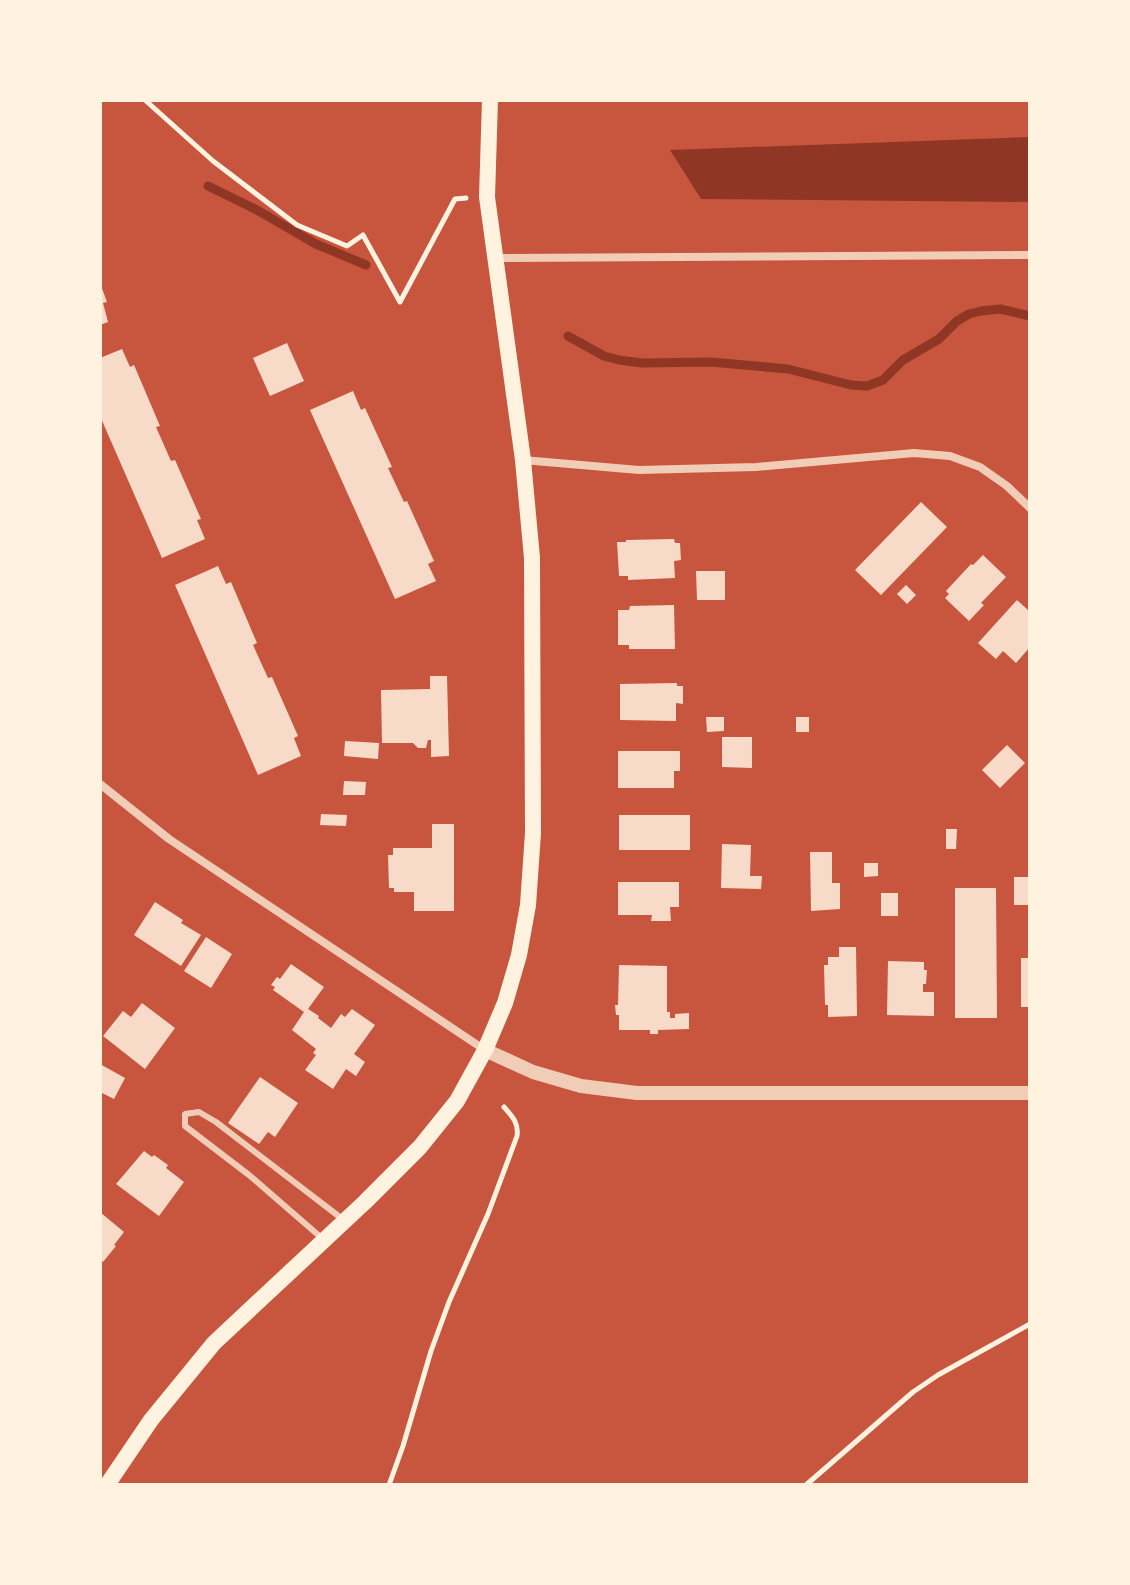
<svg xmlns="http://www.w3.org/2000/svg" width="1130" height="1585" font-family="'IBM Plex Serif',serif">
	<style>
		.water { fill: #8f3625 }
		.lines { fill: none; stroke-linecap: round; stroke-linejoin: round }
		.stream { stroke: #8f3625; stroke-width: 9 }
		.building { fill: #f7dbc8 }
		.path { stroke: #fff3e0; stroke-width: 5 }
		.service { stroke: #f1ccb7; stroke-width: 6 }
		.minor { stroke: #f1ccb7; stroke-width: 8 }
		.tertiary { stroke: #f1ccb7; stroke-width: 14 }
		.secondary { stroke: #fff3e0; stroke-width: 16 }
	</style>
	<rect width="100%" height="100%" fill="#c8553d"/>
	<!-- water -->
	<path class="water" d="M1030,137v65l-329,-3 -31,-49z"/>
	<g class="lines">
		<!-- stream -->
		<g class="stream">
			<path d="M208,186l47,23 61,35 50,21"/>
			<path d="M568,336l36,20 15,4 23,3 69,-1 77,7 63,16 16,1 16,-6 20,-20 36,-21 18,-18 12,-7 12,-3 19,-2 30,7"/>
		</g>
	</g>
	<!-- building -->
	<g class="building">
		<path d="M100,283l7,19 -4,1 5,19 -8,3z"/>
		<path d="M287,343l17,38 -34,15 -17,-38z"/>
		<path d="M122,349l8,18 4,-2 26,61 -4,1 15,34 4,-1 26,59 -4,1 8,19 -43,19 -62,-142v-58z"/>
		<path d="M353,391l8,19 4,-2 27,59 -4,1 16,34 3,-1 27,60 -6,3 8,17 -41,18 -85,-189z"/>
		<path d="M921,502l26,25 -66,68 -26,-25z"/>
		<path d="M674,539l1,4h5l1,17 -7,1 1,17 -47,2v-4h-9l-2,-34h9v-2z"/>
		<path d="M983,555l23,22 -25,26 3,2 -15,16 -24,-23 4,-4 -3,-3 25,-27 2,1z"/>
		<path d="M218,566l8,18 5,-2 26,61 -4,2 15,33 4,-1 26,59 -4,2 7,18 -43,19 -83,-190z"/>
		<path d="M696,571h29v29h-28z"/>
		<path d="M906,585l10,10 -9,9 -10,-10z"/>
		<path d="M1017,600l11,10 2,-2v39l-14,16 -13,-12 -7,8 -18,-16z"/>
		<path d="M674,605l1,44h-46v-4h-11v-35h11l1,-4z"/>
		<path d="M430,676h17l2,80 -18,1v-17h-3l-2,8h-8l-5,-5h-31l-1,-53 49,-1z"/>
		<path d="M677,683v3h6v18l-7,-1v18l-56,-1v-36z"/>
		<path d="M706,717h18v14l-17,1z"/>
		<rect x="796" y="717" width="13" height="15"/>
		<path d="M722,737h30v31l-30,-1z"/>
		<path d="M345,741l34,2 -1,16 -34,-3z"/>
		<path d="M1007,745l18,18 -25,25 -18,-18z"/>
		<path d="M618,751h62v20h-6v17h-56z"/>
		<path d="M344,781l22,1 -1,13h-22z"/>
		<path d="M321,814l26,1 -1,11 -26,-1z"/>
		<rect x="619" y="815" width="71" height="35"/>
		<path d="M432,824h22v87h-40v-19h-20v-4h-5l-1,-33h5v-7h39z"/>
		<path d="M946,829h11l-1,20h-10z"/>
		<path d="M722,844l29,1 -1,31h12l-1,13 -40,-1z"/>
		<path d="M810,852h22v31h8v26l-29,2z"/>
		<path d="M864,863h14v13l-14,1z"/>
		<rect x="1014" y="877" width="16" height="28"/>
		<path d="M618,882h61v25h-9l1,14h-20l1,-6h-34z"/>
		<path d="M955,888h41l1,130h-42z"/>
		<rect x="881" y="893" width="17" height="23"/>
		<path d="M155,902l28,18 -2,3 20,12 -20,31 -47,-31z"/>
		<path d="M206,937l26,17 -21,34 -27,-17z"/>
		<path d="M839,947h17l1,69 -29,1v-12h-3l-1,-40h4v-8h11z"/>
		<rect x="1021" y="958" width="9" height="49"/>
		<path d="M888,961l36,1v8h3l-1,14h-3v8h11v24l-47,-1z"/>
		<path d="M291,964l33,23 -16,22 11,7 -1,2 13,10 10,-14 4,3 7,-8 23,16 -21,29 11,8 -9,14 -10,-7 -13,20 -28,-19 11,-15 -3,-2 3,-4 -24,-19 12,-18 -31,-22 2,-3 -4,-2 6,-8 3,2z"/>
		<path d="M619,965l48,1v46h3v6h5v-4l14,-1v16l-31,1v4h-8v-4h-31v-15h-3l-1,-10h3z"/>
		<path d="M142,1003l33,25 -30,41 -42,-33 20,-25 8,6z"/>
		<path d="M100,1064l25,14 -11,21 -14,-7z"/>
		<path d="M260,1077l38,26 -23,34 -7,-5 -9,12 -31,-21z"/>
		<path d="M144,1151l8,6 2,-2 14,10 -2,3 18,14 -25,34 -43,-32z"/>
		<path d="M100,1212l24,20 -10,13 2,1 -13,16 -3,-3z"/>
	</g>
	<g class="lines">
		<!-- path -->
		<g class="path">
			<path d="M145,100l68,61 84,64 50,21 16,-11 37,67 55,-103 11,-1"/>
			<path d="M389,1485l14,-39 28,-95 18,-49 39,-88 29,-78c2,-13 -5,-20 -13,-29"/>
			<path d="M806,1485l107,-93 25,-17 92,-51"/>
		</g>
		<!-- service -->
		<path class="service" d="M324,1240l-75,-65 -64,-49v-12l14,-2 17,10 129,99"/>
		<!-- minor -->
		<g class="minor">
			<path d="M495,258l535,-3"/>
			<path d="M523,460l116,10 117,-3 158,-14 36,3 30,11 27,19 23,22"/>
			<path d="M100,784l69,55 316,211"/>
		</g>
		<!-- tertiary -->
		<path class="tertiary" d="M485,1050l48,22 48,14 56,7h393"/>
		<!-- secondary -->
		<path class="secondary" d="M107,1485l44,-65 63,-77 151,-141 55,-55 37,-46 28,-51 20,-47 14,-48 9,-50 5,-72 -1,-275 -9,-98 -36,-263 3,-97"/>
	</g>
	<!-- border -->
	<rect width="1130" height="1585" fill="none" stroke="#fff3e0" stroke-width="204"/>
</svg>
